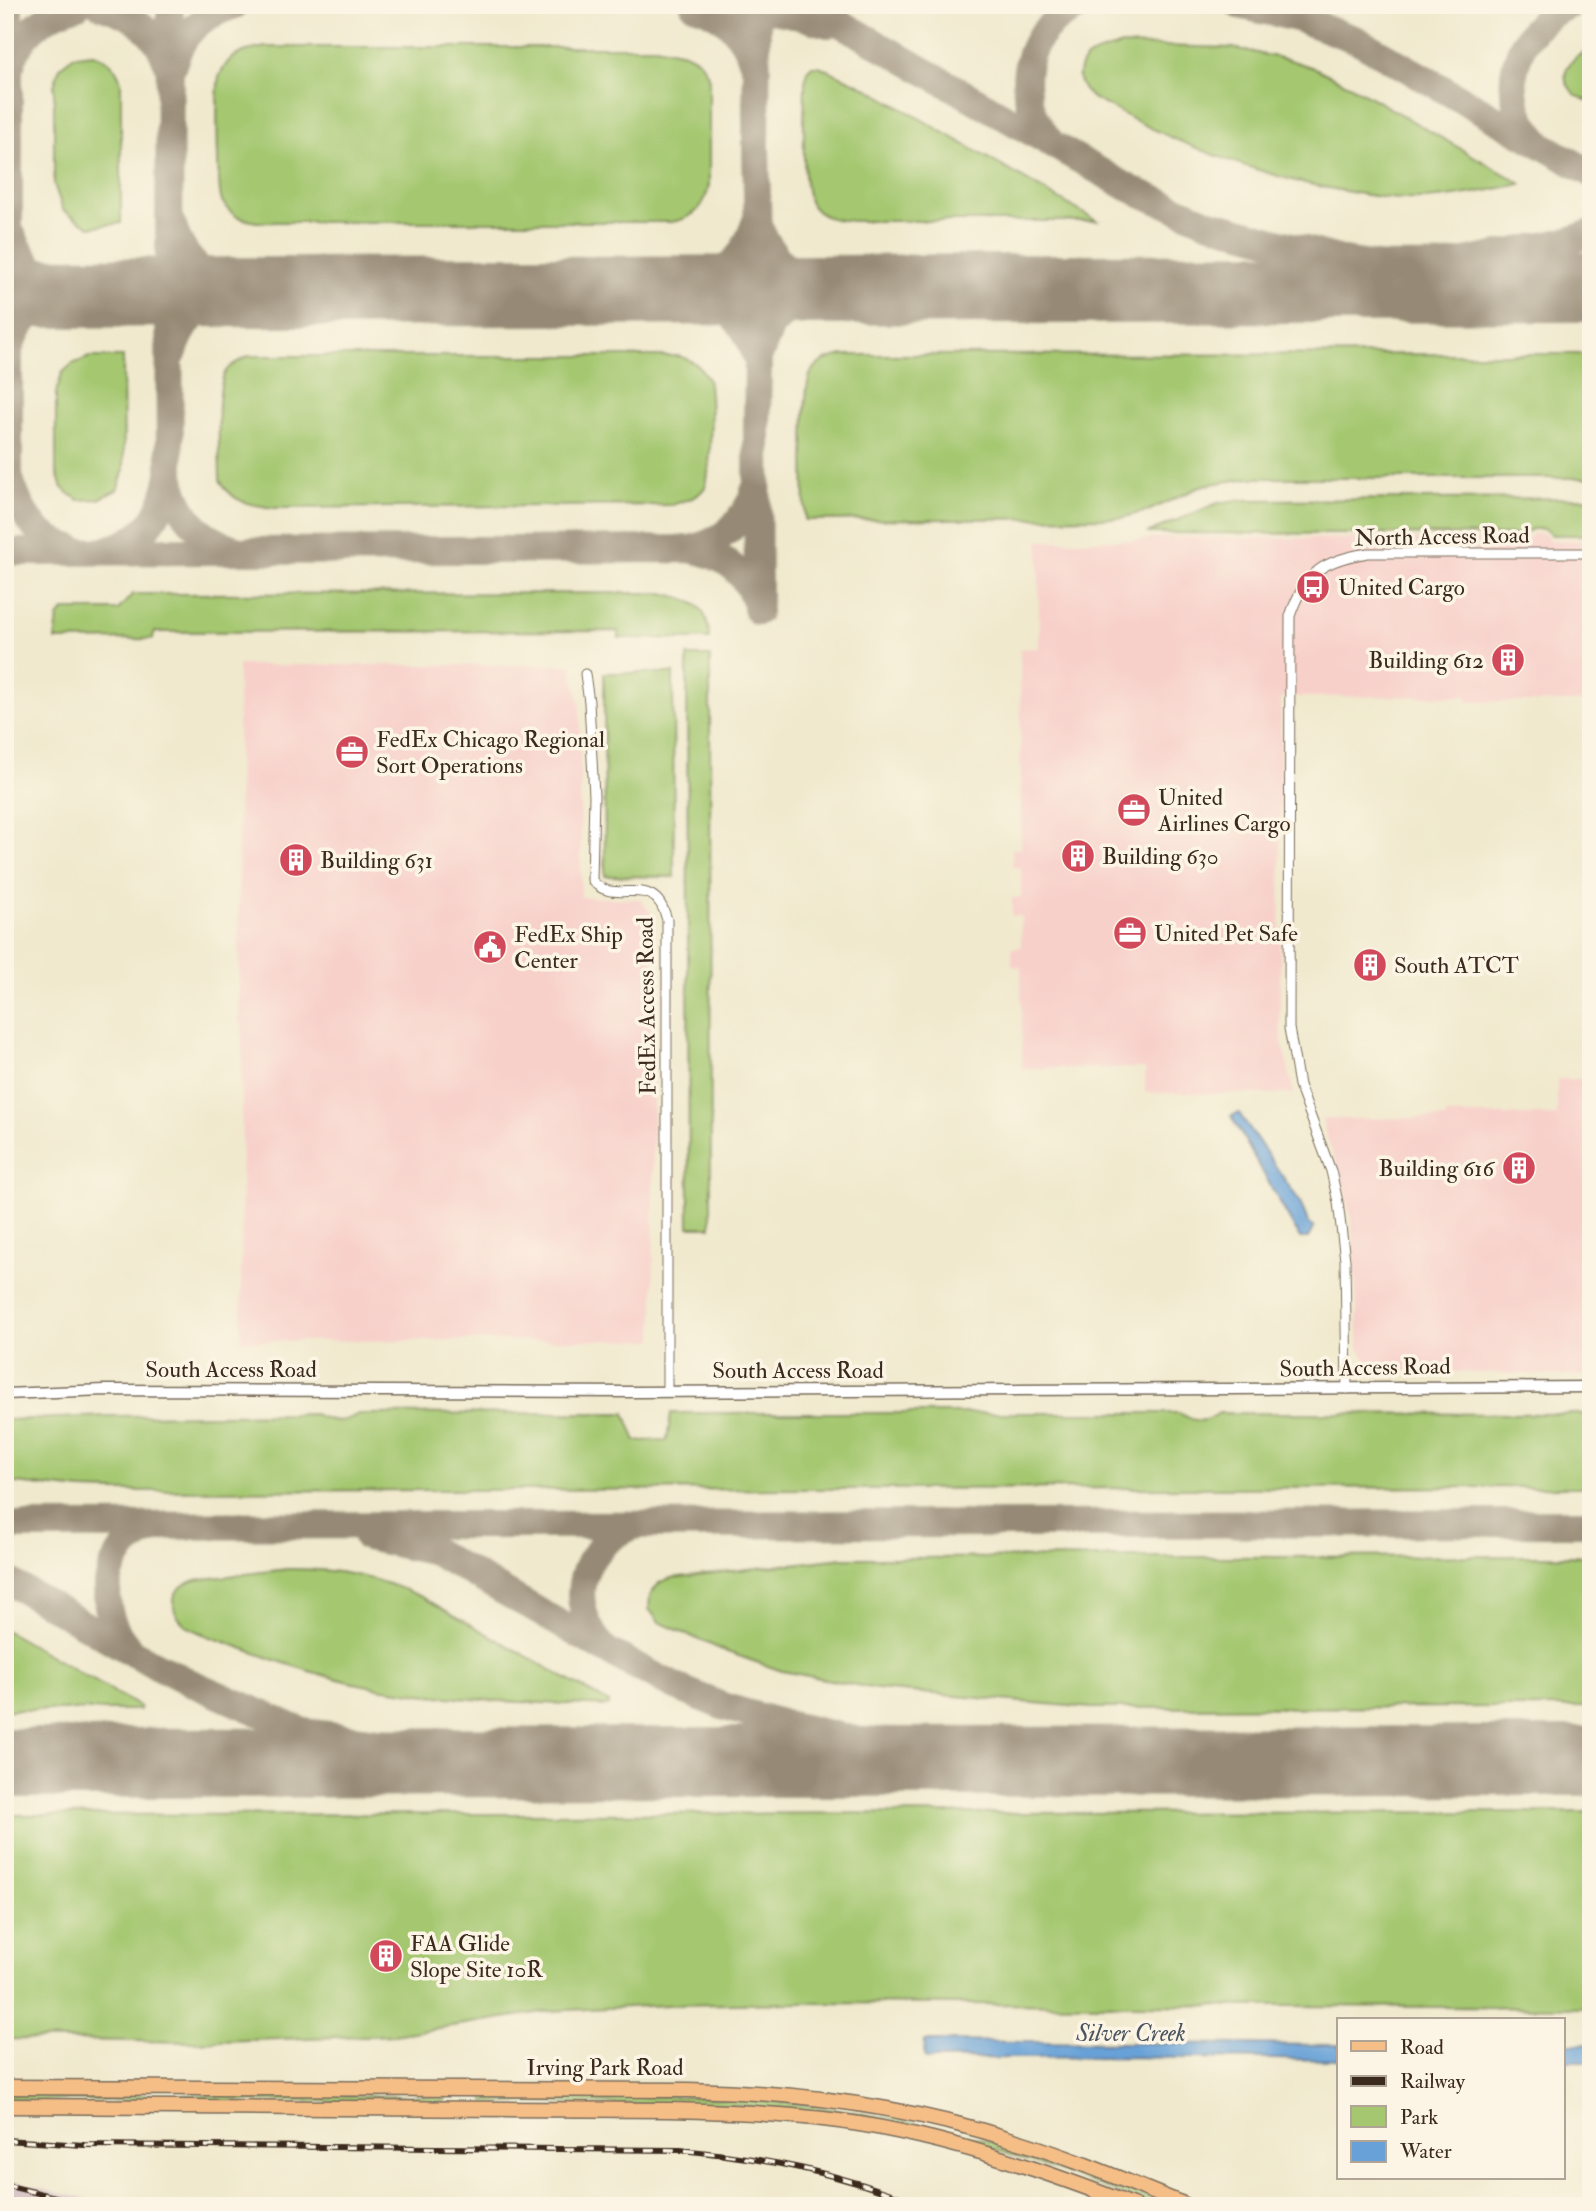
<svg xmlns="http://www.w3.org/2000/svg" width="1596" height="2211" font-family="'IM FELL Double Pica',serif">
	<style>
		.built { fill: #f7d0ca }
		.industrial { fill: #d2bec2 }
		.green { fill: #a4c770; stroke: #707847; stroke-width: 2 }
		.water { fill: #67a1d7; stroke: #51667a; stroke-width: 2 }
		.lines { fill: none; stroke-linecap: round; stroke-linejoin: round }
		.taxiway { stroke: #968a76; stroke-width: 28 }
		.runway { stroke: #968a76; stroke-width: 70 }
		.minor-casing { stroke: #7a6d5b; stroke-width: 11 }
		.tertiary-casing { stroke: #7a6d5b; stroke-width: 13 }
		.primary-casing { stroke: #7a6d5b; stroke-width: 17 }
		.minor { stroke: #fff; stroke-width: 9 }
		.tertiary { stroke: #fff; stroke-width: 10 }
		.primary { stroke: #f6be87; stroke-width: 14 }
		.rail-casing { stroke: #3b2a1e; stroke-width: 6 }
		.rail { stroke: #fcf5e5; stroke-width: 3.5; stroke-dasharray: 10; stroke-linecap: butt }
		.labels { text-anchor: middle; stroke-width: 7; stroke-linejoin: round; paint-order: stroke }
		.street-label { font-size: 23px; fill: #3b2a1e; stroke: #fcf5e5 }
		.poi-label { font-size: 23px; fill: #3b2a1e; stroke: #fcf5e5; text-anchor: start }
		.water-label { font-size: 24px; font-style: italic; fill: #4a545f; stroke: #fcf5e5 }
	</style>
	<rect width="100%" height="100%" fill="#fcf5e5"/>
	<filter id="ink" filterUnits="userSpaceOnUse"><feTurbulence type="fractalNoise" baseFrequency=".0143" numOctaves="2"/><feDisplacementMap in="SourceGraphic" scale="14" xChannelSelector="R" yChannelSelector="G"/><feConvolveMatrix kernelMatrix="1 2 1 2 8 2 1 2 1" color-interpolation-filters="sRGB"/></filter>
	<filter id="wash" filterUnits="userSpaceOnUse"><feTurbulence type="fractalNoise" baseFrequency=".00686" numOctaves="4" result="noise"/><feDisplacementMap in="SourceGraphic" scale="28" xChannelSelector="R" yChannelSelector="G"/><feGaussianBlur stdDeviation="1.57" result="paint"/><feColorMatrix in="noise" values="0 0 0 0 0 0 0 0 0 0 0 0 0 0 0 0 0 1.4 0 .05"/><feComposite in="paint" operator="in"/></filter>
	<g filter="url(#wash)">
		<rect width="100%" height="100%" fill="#f0e9cd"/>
		<!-- built -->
		<g class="built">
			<path d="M1533,533h11l6,7h41v162h-124l-1,-6 -185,1 -1,330 3,19 11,48 -149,-1v-25h-123l-1,-101 -9,-1v-18l9,-1v-31h-9v-18l9,-1v-30h-9v-18l9,-1 -1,-199 19,-1v-107l98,-1 30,-3 359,3z"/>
			<path d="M238,665h333l9,39 1,193 59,2 12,15 2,426 -413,1 1,-301v-17l-3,-1z"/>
			<path d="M1557,1079h34v297l-202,-6 -14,-2 -10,-9 -6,-12 -7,-123 -6,-30 -25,-75 125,-1v-3h111z"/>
		</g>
		<!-- industrial -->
		<path class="industrial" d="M5,2179l105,27h-105z"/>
		<!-- green -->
		<g class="green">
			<path d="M1122,45l112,3 56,12 27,9 34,17 171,98c-48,9 -93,20 -142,13 -32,-5 -64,-10 -95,-19 -60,-17 -118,-39 -173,-70 -10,-5 -25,-11 -30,-21 -6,-9 -3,-22 5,-29 9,-7 23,-9 35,-13z"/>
			<path d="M266,47h390l29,6 14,7 8,13 2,7v105c-4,22 -15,33 -37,37h-415c-17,-3 -26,-6 -35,-21 -5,-9 -6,-113 -3,-124 2,-5 5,-10 8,-14 10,-12 25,-13 39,-16z"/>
			<path d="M1591,49v54c-5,-3 -12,-6 -16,-9 -21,-20 -4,-37 16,-45z"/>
			<path d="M93,54c16,6 23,12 28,28v141l-31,4 -27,-17 -9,-26v-98l6,-19 14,-11z"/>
			<path d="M812,66h7l46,21 232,134h-244c-15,-1 -30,-2 -40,-14 -14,-19 -8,-99 -8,-125l3,-12z"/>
			<path d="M1591,354v124h-342l-45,7 -54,25 -29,8 -316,2c0,-27 -4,-130 6,-147 8,-13 18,-15 32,-18z"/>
			<path d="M249,356h429c14,4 22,9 29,22 6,12 4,96 -2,109 -6,11 -22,14 -33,18l-397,3c-25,-3 -43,-5 -55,-28 0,-23 -6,-91 6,-109 5,-7 15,-11 23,-15z"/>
			<path d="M90,357h33l1,113 -7,20 -18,9 -21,1 -16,-12 -6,-18v-77l6,-20 10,-9z"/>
			<path d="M1591,498v37h-39l-8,-6h-12l-12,6 -373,-2 71,-30 21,-3z"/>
			<path d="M662,593c30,7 47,11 47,46l-90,-1 -1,-7 -464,1 -1,7 -98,1 3,-23 7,-7h53l15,-16z"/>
			<path d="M687,656h23l1,571h-22z"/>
			<path d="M604,673h69l1,204 -69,-1z"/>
			<path d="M625,1413l11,28 31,-1 4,-27h508c16,9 25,11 40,0l372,1v73l-1481,4 -28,-1 -77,-8v-62l105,-4 204,-2c17,8 28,10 44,0z"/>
			<path d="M1591,1556v151l-500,1 -214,-19 -95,-18 -55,-19 -68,-30 -10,-13 1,-14 10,-13 11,-4 172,-20z"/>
			<path d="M287,1569c50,-1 90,8 135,28l187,106 -1,3c-83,-4 -172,-5 -254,-23 -43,-10 -84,-24 -126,-40 -17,-6 -53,-15 -54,-37 -2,-15 8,-21 21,-26z"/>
			<path d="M5,1630l135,77 -1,3h-134z"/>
			<path d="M1591,1812v196l-787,-5 -136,2 -119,6 -155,24 -202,7 -187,-3v-224z"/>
			<path d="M5,2094l440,2v6l-440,-2z"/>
			<path d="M485,2096c109,1 220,-4 328,10 77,10 153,26 227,50 44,13 86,32 128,50h-16l-94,-36 -84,-27 -41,-10 -116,-21 -85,-7 -247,-2z"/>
		</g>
		<!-- water -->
		<g class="water">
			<path d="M1239,1113l61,89 9,22 5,3 -6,11h-8l-69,-122z"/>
			<path d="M925,2041l414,4v15l-225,-3 -188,2 -2,-3z"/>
			<rect x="1563" y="2044" width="28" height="17"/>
		</g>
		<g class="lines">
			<!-- taxiway -->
			<g class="taxiway">
				<path d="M100,5c35,11 56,25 68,60"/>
				<path d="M694,5c32,9 50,30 60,60"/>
				<path d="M743,5l45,8 40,11"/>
				<path d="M757,5l-1,143 3,142 -2,139 1,173"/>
				<path d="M809,5l320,183 78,34 138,39 70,11 176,14"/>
				<path d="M1239,5l58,13 60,22 234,133"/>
				<path d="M11,65c9,-34 36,-51 67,-60"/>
				<path d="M173,65c9,-34 29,-49 62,-60"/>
				<path d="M1537,140c-43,-46 -24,-113 33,-135"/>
				<path d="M1050,141c-41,-48 -29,-114 34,-136"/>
				<path d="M173,226c8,30 30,49 56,65 -31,19 -45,28 -56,63"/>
				<path d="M759,227c18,39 30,45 67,63"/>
				<path d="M1450,265l122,-25 19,-7"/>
				<path d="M1210,287l134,-6 35,-5"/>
				<path d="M686,291c39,-18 55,-27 69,-68"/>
				<path d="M686,291c35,13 58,25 69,63"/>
				<path d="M9,349c11,-30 32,-49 63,-56 -33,-12 -47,-29 -61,-61"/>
				<path d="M761,351l10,-25 22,-22 33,-14"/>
				<path d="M170,475c7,36 27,61 62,73"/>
				<path d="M9,476c10,34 26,63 63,72"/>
				<path d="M5,499l4,-23v-471"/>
				<path d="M109,549c39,-10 54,-37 61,-74l-1,-183 1,-287"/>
				<path d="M689,549c33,-6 56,-28 66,-60"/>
				<path d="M5,552l684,-3c38,5 59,25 69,62"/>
				<path d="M5,1526l1586,-3"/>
				<path d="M367,1537l68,15 176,101 65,34 46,19 59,17 92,21 98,9 139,9"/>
				<path d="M5,1579l130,75 52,27 117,51 180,22 129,8"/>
				<path d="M603,1647c-39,-45 -24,-100 31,-121"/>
				<path d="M130,1649c-33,-32 -31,-90 11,-114 6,-4 14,-5 20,-8"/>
			</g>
			<!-- runway -->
			<g class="runway">
				<path d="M5,293l1586,-6"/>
				<path d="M5,1763l1586,-2"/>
			</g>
		</g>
	</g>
	<g filter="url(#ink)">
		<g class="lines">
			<!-- minor casing -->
			<g class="minor-casing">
				<g id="minor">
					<path d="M585,674l4,28 5,94 -2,84c23,29 62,-12 75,40v471"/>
					<path d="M1347,1389l-2,-129 -7,-58 -7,-31 -32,-86 -10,-57 1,-412c15,-44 33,-56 78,-63h223"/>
				</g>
			</g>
			<!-- tertiary casing -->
			<g class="tertiary-casing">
				<path id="tertiary" d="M5,1394l100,-4 531,2 955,-5"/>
			</g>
			<!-- primary casing -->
			<g class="primary-casing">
				<g id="primary">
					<path d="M5,2087l683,3c110,2 221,17 325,50 60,18 117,43 175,66"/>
					<path d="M5,2106l664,4c51,1 103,3 154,9 107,12 212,48 312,87"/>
				</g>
			</g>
			<!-- minor -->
			<use href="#minor" class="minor"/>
			<!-- tertiary -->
			<use href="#tertiary" class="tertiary"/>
			<!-- primary -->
			<use href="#primary" class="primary"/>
			<!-- rail casing -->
			<g class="rail-casing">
				<g id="rail">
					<path d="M5,2140l79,5 596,5c89,8 161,24 244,56"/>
					<path d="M5,2185l87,21"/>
					<path d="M5,2201l21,5"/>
				</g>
			</g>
			<!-- rail -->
			<use href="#rail" class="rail"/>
		</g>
	</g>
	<!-- icons -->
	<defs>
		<g id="bus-disc" transform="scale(1.75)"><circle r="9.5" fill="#d1495b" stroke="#fcf5e5"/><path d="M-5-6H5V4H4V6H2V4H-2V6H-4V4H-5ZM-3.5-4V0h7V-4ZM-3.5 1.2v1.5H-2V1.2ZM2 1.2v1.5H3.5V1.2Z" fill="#fff"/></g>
		<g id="building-disc" transform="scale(1.75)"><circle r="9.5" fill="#d1495b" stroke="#fcf5e5"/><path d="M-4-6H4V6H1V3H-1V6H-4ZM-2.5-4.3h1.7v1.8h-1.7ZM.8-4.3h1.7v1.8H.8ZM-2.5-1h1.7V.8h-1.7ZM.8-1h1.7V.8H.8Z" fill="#fff"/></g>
		<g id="office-disc" transform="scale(1.75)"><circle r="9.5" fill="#d1495b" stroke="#fcf5e5"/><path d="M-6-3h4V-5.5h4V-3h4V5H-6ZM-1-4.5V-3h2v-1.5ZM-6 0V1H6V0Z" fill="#fff"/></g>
		<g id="civic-disc" transform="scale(1.75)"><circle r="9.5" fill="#d1495b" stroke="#fcf5e5"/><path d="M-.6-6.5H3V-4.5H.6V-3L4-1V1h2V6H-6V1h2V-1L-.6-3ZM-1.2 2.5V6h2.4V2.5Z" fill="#fff"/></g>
	</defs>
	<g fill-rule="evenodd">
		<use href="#bus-disc" x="1313" y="587"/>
		<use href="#building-disc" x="1508" y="660"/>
		<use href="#office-disc" x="352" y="752"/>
		<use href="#office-disc" x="1134" y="810"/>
		<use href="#building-disc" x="1078" y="856"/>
		<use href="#building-disc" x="296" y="860"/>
		<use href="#office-disc" x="1130" y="933"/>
		<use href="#civic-disc" x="490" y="947"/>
		<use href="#building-disc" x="1370" y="965"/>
		<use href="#building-disc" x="1519" y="1168"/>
		<use href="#building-disc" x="386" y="1956"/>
	</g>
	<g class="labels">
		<!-- street labels -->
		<g class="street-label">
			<text transform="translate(1442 536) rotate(-1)" y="8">North Access Road</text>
			<text transform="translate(646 1006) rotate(-91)" y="8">FedEx Access Road</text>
			<text transform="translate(1365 1367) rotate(-1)" y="8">South Access Road</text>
			<text x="231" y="1377">South Access Road</text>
			<text x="798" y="1378">South Access Road</text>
			<text x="605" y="2075">Irving Park Road</text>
		</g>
		<!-- poi labels -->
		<g class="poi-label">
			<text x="1338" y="595">United Cargo</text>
			<text x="1484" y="668" text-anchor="end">Building 612</text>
			<text x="376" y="747">FedEx Chicago Regional<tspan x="376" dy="26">Sort Operations</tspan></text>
			<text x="1158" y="805">United<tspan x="1158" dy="26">Airlines Cargo</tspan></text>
			<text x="1102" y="864">Building 630</text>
			<text x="320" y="868">Building 631</text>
			<text x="1154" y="941">United Pet Safe</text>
			<text x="514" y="942">FedEx Ship<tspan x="514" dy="26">Center</tspan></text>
			<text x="1394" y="973">South ATCT</text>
			<text x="1494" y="1176" text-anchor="end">Building 616</text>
			<text x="410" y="1951">FAA Glide<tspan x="410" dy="26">Slope Site 10R</tspan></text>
		</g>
		<!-- water labels -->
		<g class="water-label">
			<text x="1131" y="2041">Silver Creek</text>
		</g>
	</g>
	<!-- margin -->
	<rect width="1596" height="2211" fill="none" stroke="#fcf5e5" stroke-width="28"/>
	<!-- legend -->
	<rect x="1337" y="2018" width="228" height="161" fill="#fcf5e5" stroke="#afa495" stroke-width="2"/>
	<rect x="1351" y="2041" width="35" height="10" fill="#f6be87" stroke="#afa495" stroke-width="2"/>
	<text x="1400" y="2054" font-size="21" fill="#3b2a1e">Road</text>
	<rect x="1351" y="2076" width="35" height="10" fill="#3b2a1e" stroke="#afa495" stroke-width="2"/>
	<text x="1400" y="2088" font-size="21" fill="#3b2a1e">Railway</text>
	<rect x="1351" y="2106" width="35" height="21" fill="#a4c770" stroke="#afa495" stroke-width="2"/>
	<text x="1400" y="2124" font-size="21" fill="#3b2a1e">Park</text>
	<rect x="1351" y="2141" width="35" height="21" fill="#67a1d7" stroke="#afa495" stroke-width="2"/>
	<text x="1400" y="2158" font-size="21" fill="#3b2a1e">Water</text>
</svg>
